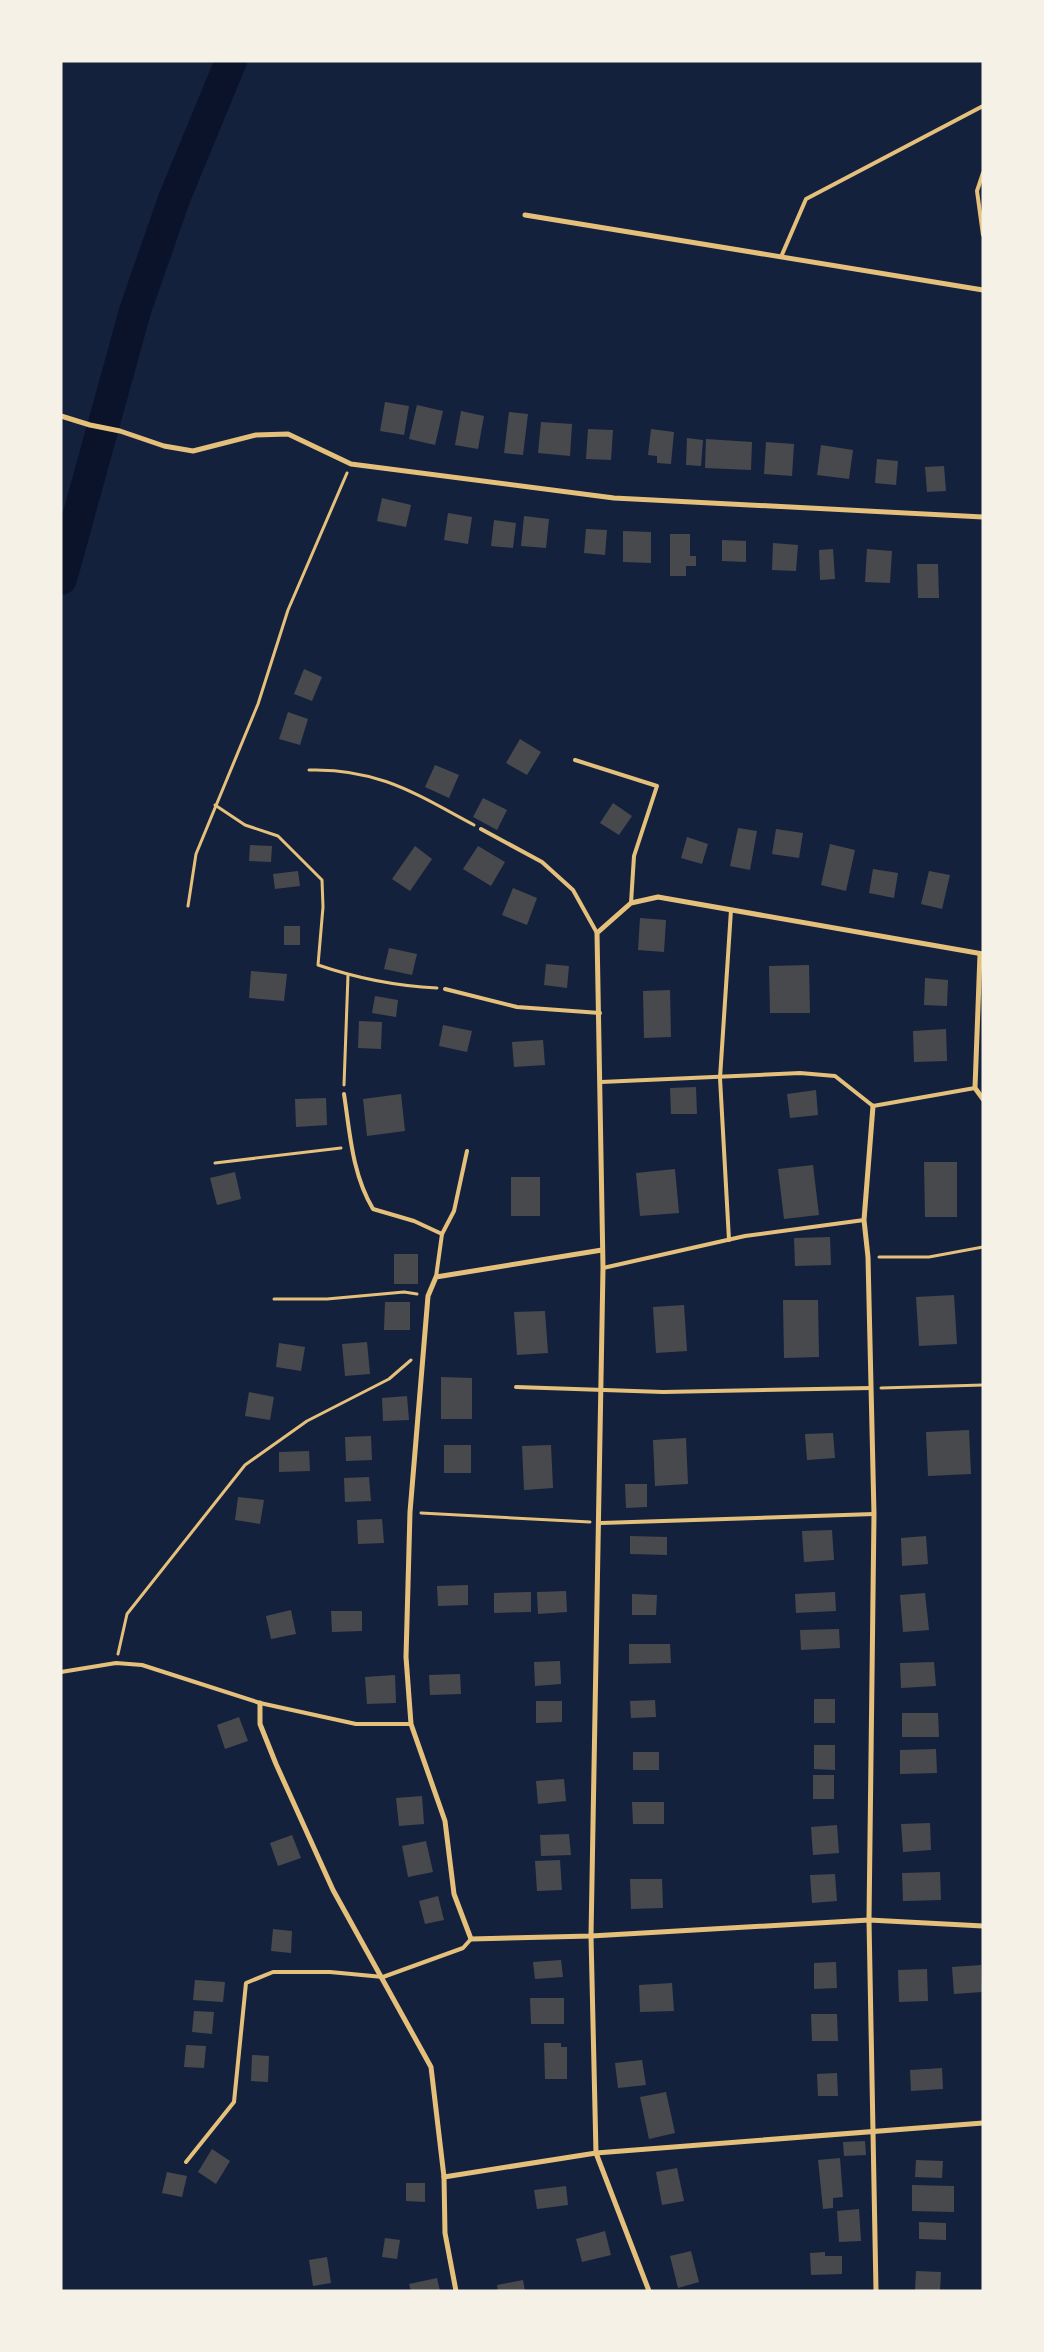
<svg xmlns="http://www.w3.org/2000/svg" width="1044" height="2352" font-family="Montserrat,sans-serif">
	<style>
		.lines { fill: none; stroke-linecap: round; stroke-linejoin: round }
		.river { stroke: #0b132b; stroke-width: 32 }
		.building { fill: #48494c }
		.path { stroke: #e5c07b; stroke-width: 3 }
		.service { stroke: #e5c07b; stroke-width: 4 }
		.minor { stroke: #e5c07b; stroke-width: 5 }
	</style>
	<rect width="100%" height="100%" fill="#14213d"/>
	<g class="lines">
		<!-- river -->
		<path class="river" d="M61,579l74,-268 39,-112 57,-138"/>
	</g>
	<!-- building -->
	<g class="building">
		<path d="M385,402l24,4 -5,29 -24,-4z"/>
		<path d="M417,405l26,6 -8,34 -26,-6z"/>
		<path d="M461,411l23,5 -6,33 -23,-4z"/>
		<path d="M509,412l19,2 -5,41 -19,-2z"/>
		<path d="M541,422l31,2 -2,32 -32,-3z"/>
		<path d="M588,429l25,1 -2,30 -25,-1z"/>
		<path d="M651,429l23,3 -3,32 -14,-1v-7l-9,-1z"/>
		<path d="M687,438l16,2 -2,26 -15,-1z"/>
		<path d="M706,439l46,3 -1,28 -46,-2z"/>
		<path d="M766,442l28,2 -2,32 -28,-2z"/>
		<path d="M821,445l32,5 -4,29 -32,-4z"/>
		<path d="M877,459l21,2 -2,24 -21,-2z"/>
		<path d="M944,466l2,25 -19,1 -2,-25z"/>
		<path d="M382,498l29,7 -5,22 -29,-6z"/>
		<path d="M448,513l24,4 -4,27 -24,-4z"/>
		<path d="M524,516l25,3 -3,29 -25,-2z"/>
		<path d="M494,520l22,3 -3,25 -22,-2z"/>
		<path d="M586,529l21,1 -2,25 -21,-2z"/>
		<path d="M623,531l28,1v31l-28,-1z"/>
		<path d="M670,534h20v22h6v10h-10v10h-16z"/>
		<path d="M722,540l24,1v21l-24,-1z"/>
		<path d="M773,543l25,2 -2,26 -24,-1z"/>
		<path d="M833,549l2,30 -15,1 -1,-30z"/>
		<path d="M867,549l25,2 -2,32 -25,-1z"/>
		<path d="M917,564h21l1,34h-21z"/>
		<path d="M304,669l18,8 -10,24 -18,-7z"/>
		<path d="M288,712l20,7 -8,26 -21,-6z"/>
		<path d="M520,739l21,13 -14,23 -21,-12z"/>
		<path d="M435,765l24,10 -10,23 -24,-11z"/>
		<path d="M483,798l24,12 -10,20 -24,-13z"/>
		<path d="M613,803l19,13 -13,19 -19,-12z"/>
		<path d="M738,828l19,3 -7,39 -20,-4z"/>
		<path d="M776,829l27,4 -4,25 -27,-4z"/>
		<path d="M687,837l21,7 -6,20 -21,-6z"/>
		<path d="M830,844l25,6 -9,41 -25,-6z"/>
		<path d="M250,845l22,1 -1,16 -22,-1z"/>
		<path d="M415,846l17,13 -22,32 -18,-12z"/>
		<path d="M478,846l27,16 -14,24 -28,-17z"/>
		<path d="M873,869l25,4 -4,25 -25,-5z"/>
		<path d="M298,871l2,15 -25,3 -2,-15z"/>
		<path d="M929,871l21,4 -8,34 -21,-5z"/>
		<path d="M513,888l24,10 -10,27 -25,-10z"/>
		<path d="M640,918l26,2 -2,32 -26,-2z"/>
		<rect x="284" y="926" width="16" height="19"/>
		<path d="M389,948l28,6 -5,21 -28,-6z"/>
		<path d="M546,964l23,2 -2,22 -23,-3z"/>
		<path d="M809,965l1,48h-40l-1,-47z"/>
		<path d="M251,971l36,3 -3,27 -35,-3z"/>
		<path d="M925,978l23,2 -1,26 -23,-1z"/>
		<path d="M670,990l1,47 -27,1 -1,-47z"/>
		<path d="M375,996l23,4 -2,17 -24,-4z"/>
		<path d="M359,1021l23,1 -1,27 -23,-1z"/>
		<path d="M443,1025l29,6 -5,21 -28,-6z"/>
		<path d="M946,1029l1,32 -33,1 -1,-31z"/>
		<path d="M543,1040l2,25 -31,2 -2,-25z"/>
		<path d="M696,1087l1,27h-26l-1,-26z"/>
		<path d="M816,1090l2,25 -28,3 -3,-24z"/>
		<path d="M401,1094l4,37 -38,5 -4,-37z"/>
		<path d="M326,1098l1,27 -31,2 -1,-28z"/>
		<path d="M924,1162h33v55h-32z"/>
		<path d="M813,1165l6,50 -35,4 -6,-50z"/>
		<path d="M675,1169l4,44 -39,3 -4,-43z"/>
		<path d="M235,1172l6,27 -24,6 -7,-27z"/>
		<rect x="511" y="1177" width="29" height="39"/>
		<path d="M830,1237l1,28 -36,1 -1,-28z"/>
		<rect x="394" y="1254" width="24" height="30"/>
		<path d="M954,1295l3,49 -38,2 -3,-49z"/>
		<path d="M783,1300h35l1,57 -35,1z"/>
		<path d="M385,1302h25v28h-26z"/>
		<path d="M684,1305l3,46 -31,2 -3,-46z"/>
		<path d="M545,1311l3,42 -31,2 -3,-43z"/>
		<path d="M367,1342l3,32 -25,2 -3,-32z"/>
		<path d="M279,1343l26,4 -4,24 -25,-4z"/>
		<path d="M441,1377l31,1v41h-31z"/>
		<path d="M249,1392l25,5 -4,23 -25,-4z"/>
		<path d="M407,1396l2,24 -26,1 -1,-23z"/>
		<path d="M969,1430l2,44 -43,2 -2,-44z"/>
		<path d="M833,1433l2,25 -28,2 -2,-26z"/>
		<path d="M371,1436l1,24 -26,1 -1,-24z"/>
		<path d="M686,1438l2,46 -33,2 -2,-46z"/>
		<rect x="444" y="1445" width="27" height="28"/>
		<path d="M551,1445l2,43 -29,2 -2,-44z"/>
		<path d="M309,1451l1,20 -31,1v-20z"/>
		<path d="M369,1477l2,24 -26,1 -1,-24z"/>
		<path d="M625,1484h22v23l-21,1z"/>
		<path d="M238,1497l26,3 -4,24 -25,-4z"/>
		<path d="M382,1519l2,24 -26,1 -1,-24z"/>
		<path d="M832,1530l2,30 -30,2 -2,-31z"/>
		<path d="M630,1536l37,1v18l-37,-1z"/>
		<path d="M926,1536l2,28 -26,2 -1,-28z"/>
		<path d="M468,1585v20l-30,1 -1,-20z"/>
		<path d="M566,1591l1,21 -29,2 -1,-22z"/>
		<path d="M531,1592v20l-37,1v-20z"/>
		<path d="M835,1592l1,19 -40,2 -1,-19z"/>
		<path d="M925,1593l4,37 -26,2 -3,-37z"/>
		<path d="M632,1594l25,1 -1,20h-24z"/>
		<path d="M291,1610l5,24 -25,5 -5,-23z"/>
		<path d="M331,1611h31v20l-30,1z"/>
		<path d="M839,1629l1,19 -39,2 -1,-20z"/>
		<path d="M629,1644h41l1,19 -42,1z"/>
		<path d="M560,1661l1,23 -26,2 -1,-24z"/>
		<path d="M934,1662l2,24 -35,2 -1,-25z"/>
		<path d="M460,1674l1,20 -31,1 -1,-20z"/>
		<path d="M395,1675l1,28 -29,1 -2,-27z"/>
		<rect x="814" y="1699" width="21" height="24"/>
		<path d="M655,1700l1,17 -25,1 -1,-17z"/>
		<path d="M536,1701h26v21l-26,1z"/>
		<path d="M902,1713h36l1,24h-37z"/>
		<path d="M239,1717l9,24 -23,8 -8,-24z"/>
		<path d="M814,1745h21v25l-21,-1z"/>
		<path d="M936,1749l1,24 -37,1v-24z"/>
		<rect x="633" y="1752" width="26" height="18"/>
		<rect x="813" y="1775" width="21" height="24"/>
		<path d="M564,1779l2,22 -28,3 -2,-23z"/>
		<path d="M422,1796l2,28 -25,2 -3,-28z"/>
		<path d="M632,1802h32v22h-31z"/>
		<path d="M930,1823l1,27 -28,2 -2,-28z"/>
		<path d="M837,1825l2,28 -26,2 -2,-28z"/>
		<path d="M569,1834l2,21 -30,1 -1,-21z"/>
		<path d="M292,1835l9,23 -23,8 -8,-23z"/>
		<path d="M426,1841l7,31 -25,5 -6,-31z"/>
		<path d="M560,1860l2,30 -25,1 -2,-30z"/>
		<path d="M940,1872l1,28 -38,1 -1,-28z"/>
		<path d="M835,1874l2,27 -25,2 -2,-28z"/>
		<path d="M630,1879h32l1,29 -32,1z"/>
		<path d="M438,1896l6,24 -19,4 -6,-23z"/>
		<path d="M273,1929l19,2 -1,22 -20,-2z"/>
		<path d="M561,1960l2,17 -28,2 -2,-17z"/>
		<path d="M836,1962l1,26 -23,1v-26z"/>
		<path d="M981,1965l1,27 -28,2 -2,-27z"/>
		<path d="M927,1969l1,32 -29,1 -1,-32z"/>
		<path d="M195,1980l30,2 -2,20 -30,-2z"/>
		<path d="M672,1983l2,28 -34,1 -1,-27z"/>
		<path d="M530,1998h34v26h-33z"/>
		<path d="M194,2011l20,1 -2,22 -20,-2z"/>
		<path d="M811,2014h26l1,27h-26z"/>
		<path d="M544,2043h17v4h6v32h-22z"/>
		<path d="M186,2045l20,1 -2,22 -20,-1z"/>
		<path d="M252,2055l17,1 -1,26 -17,-1z"/>
		<path d="M642,2060l4,25 -28,3 -3,-25z"/>
		<path d="M942,2068l1,21 -32,2 -1,-21z"/>
		<path d="M837,2073l1,23h-20l-1,-22z"/>
		<path d="M666,2092l9,41 -26,6 -9,-42z"/>
		<path d="M865,2141l1,14 -22,1 -1,-14z"/>
		<path d="M212,2149l18,12 -14,23 -18,-12z"/>
		<path d="M840,2158l3,39 -10,1v10l-10,1 -5,-49z"/>
		<path d="M916,2160l27,1 -1,17 -27,-1z"/>
		<path d="M677,2168l7,33 -22,4 -6,-33z"/>
		<path d="M167,2172l20,4 -5,21 -20,-4z"/>
		<path d="M406,2183h19v19l-19,-1z"/>
		<path d="M912,2185l42,1v26l-42,-1z"/>
		<path d="M566,2186l2,19 -31,4 -3,-19z"/>
		<path d="M859,2209l2,32 -22,1 -2,-31z"/>
		<path d="M919,2222l27,1v17l-27,-1z"/>
		<path d="M605,2231l6,24 -29,7 -6,-23z"/>
		<path d="M385,2238l15,2 -3,19 -15,-2z"/>
		<path d="M691,2251l8,31 -21,6 -8,-32z"/>
		<path d="M825,2252v4h17v18l-31,1 -1,-22z"/>
		<path d="M327,2257l4,26 -18,3 -4,-26z"/>
		<path d="M916,2271l25,1 -1,19h-25z"/>
		<path d="M437,2278l3,13h-29l-2,-7z"/>
		<path d="M523,2280l2,11h-27l-1,-6z"/>
	</g>
	<g class="lines">
		<!-- path -->
		<g class="path">
			<path d="M309,770c69,-2 107,24 165,55"/>
			<path d="M215,805l30,20 33,11 44,44 1,27 -5,58c38,13 78,21 119,23"/>
			<path d="M188,906l8,-52 62,-150 30,-94 59,-137"/>
			<path d="M344,1085l4,-110"/>
			<path d="M215,1163l126,-15"/>
			<path d="M879,1257h50l54,-10"/>
			<path d="M274,1299h53l77,-7 13,2"/>
			<path d="M881,1388l102,-3"/>
			<path d="M421,1513l169,9"/>
			<path d="M118,1654l9,-40 118,-149 62,-44 82,-42 22,-19"/>
		</g>
		<!-- service -->
		<g class="service">
			<path d="M983,173l-6,18 6,44"/>
			<path d="M781,257l25,-58 177,-93"/>
			<path d="M575,760l82,26 -23,70 -3,47"/>
			<path d="M481,829l61,33 31,28 24,43"/>
			<path d="M445,989l72,18 83,6"/>
			<path d="M601,1082l199,-9 35,3 38,30 102,-18"/>
			<path d="M344,1094c6,39 8,80 29,115l41,12 28,13"/>
			<path d="M729,1240l-9,-162 11,-168"/>
			<path d="M603,1268l142,-32 119,-16"/>
			<path d="M436,1277l6,-43 12,-23 13,-60"/>
			<path d="M516,1387l147,5 208,-4"/>
			<path d="M601,1523l273,-9"/>
			<path d="M61,1672l55,-9 26,2 118,38 96,21h55"/>
			<path d="M186,2162l48,-60 12,-119 27,-11h57l53,5 80,-29 8,-9"/>
		</g>
		<!-- minor -->
		<g class="minor">
			<path d="M525,215l458,75"/>
			<path d="M61,416l29,9 30,6 44,15 29,5 63,-16 32,-1 63,30 263,34 369,19"/>
			<path d="M980,954l-5,134 8,11"/>
			<path d="M873,1106l-9,114 4,37 6,257 -5,406 7,371"/>
			<path d="M602,1250l-166,27 -8,19 -18,216 -4,145 5,67 34,97 9,73 17,45 120,-3 278,-16 114,6"/>
			<path d="M260,1703v21l16,40 57,126 98,177 13,110 1,56 11,58"/>
			<path d="M444,2177l152,-24 387,-30"/>
			<path d="M649,2291l-53,-138 -5,-217 12,-668 -6,-335 34,-30 27,-6 325,57"/>
		</g>
	</g>
	<!-- border -->
	<rect width="1044" height="2352" fill="none" stroke="#f6f1e7" stroke-width="125"/>
</svg>
